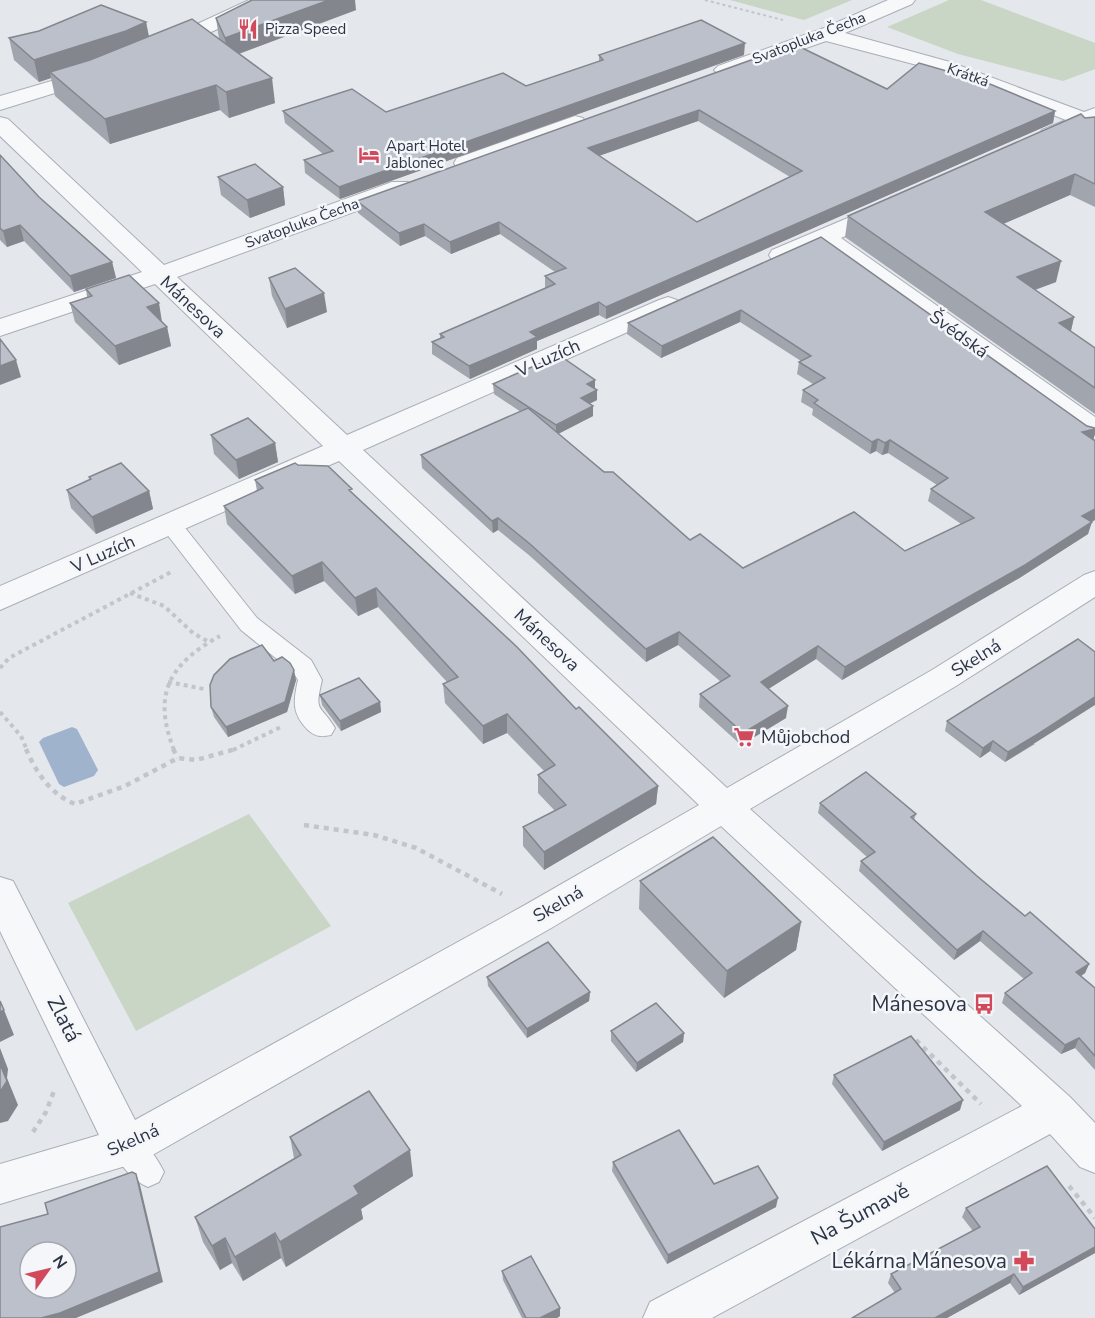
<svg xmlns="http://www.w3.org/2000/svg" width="1095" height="1318" font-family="'Nunito Sans',sans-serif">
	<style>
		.green { fill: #c9d6c5 }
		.water { fill: #9fb4cc }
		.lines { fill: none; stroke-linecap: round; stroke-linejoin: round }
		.service-casing { stroke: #a9aeb7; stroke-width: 2 }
		.minor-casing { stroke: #a9aeb7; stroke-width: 2 }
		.path-far2 { stroke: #c2c5cb; stroke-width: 2; stroke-dasharray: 3 3; stroke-linecap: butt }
		.path-far1 { stroke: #c2c5cb; stroke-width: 4; stroke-dasharray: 4 4; stroke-linecap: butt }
		.path { stroke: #c2c5cb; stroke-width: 4.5; stroke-dasharray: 5 5; stroke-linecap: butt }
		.service { fill: #f7f8fa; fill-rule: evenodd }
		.minor { fill: #f7f8fa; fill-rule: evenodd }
		.wall { fill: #a1a5ae; fill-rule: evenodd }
		.shaded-wall { fill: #83868d }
		.building { fill: #bbc0ca; stroke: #83868d; stroke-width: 1.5; fill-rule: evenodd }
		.labels { text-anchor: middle; stroke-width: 5; stroke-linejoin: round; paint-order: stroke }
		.far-poi-label { font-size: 15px; fill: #2b3445; stroke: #f4f6f9; text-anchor: start }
		.far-street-label { font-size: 15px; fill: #2b3445; stroke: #f4f6f9 }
		.street-label { font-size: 18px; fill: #2b3445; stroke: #f4f6f9 }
		.poi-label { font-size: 18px; fill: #2b3445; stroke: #f4f6f9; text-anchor: start }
		.near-poi-label { font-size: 21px; fill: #2b3445; stroke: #f4f6f9; text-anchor: end }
		.near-street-label { font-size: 21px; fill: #2b3445; stroke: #f4f6f9 }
	</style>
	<rect width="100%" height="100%" fill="#e4e7ec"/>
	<!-- green -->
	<g class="green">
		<path d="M730,0h122l-48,20z"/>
		<path d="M949,0h32l114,43v26l-32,12 -105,-27 -71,-27z"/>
		<path d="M249,814l82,112 -195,105 -68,-128z"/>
	</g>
	<!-- water -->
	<path class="water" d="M72,727l5,2 21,41 -4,6 -30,11 -5,-3 -20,-42 4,-4z"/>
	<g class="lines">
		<!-- service casing -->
		<g class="service-casing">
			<g id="service">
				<path d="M170,517l8,2 79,99 54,42 11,20c-8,34 -2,23 13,48l-4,7c-10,2 -15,2 -23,-5 -16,-16 -15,-28 -10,-50l-5,-8 -52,-42 -82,-106 3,-5z"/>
				<path d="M127,1133c17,6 29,23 37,39l-5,10 -11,5c-17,-7 -29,-24 -37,-40l5,-10z"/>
			</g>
		</g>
		<!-- minor casing -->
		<g class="minor-casing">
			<g id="minor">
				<path d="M249,0h26l-3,4 -102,47h-14l-3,-4 3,-4z"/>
				<path d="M888,0h27l-3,4 -67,29 105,29 134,50 11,-4v28h-15l-3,-5 -27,11 -8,-2 -3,-5 3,-5 24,-10 -130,-50 -110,-29 -94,33h-14l-4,-4 4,-4 106,-38z"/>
				<path d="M96,68l7,2 4,4 -4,4 -103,32v-14z"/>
				<path d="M575,116l8,2 3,5 -3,5 -110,40h-16l-3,-5 3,-5z"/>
				<path d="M0,117l8,2 156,146 228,-83h16l4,5 -4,5 -231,85 170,158 312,-135 9,-3 9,3 4,5 -4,5 -314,140 364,338 205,-118 152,-95 11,-4v26l-139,89 -206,123 320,288 25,26v50l-15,-6 -30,-33 -338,184h-69l7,-16 372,-196 -301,-280 -168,101 -411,234 -142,43v-40l99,-29 -99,-204v-54l13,4 122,239 390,-215 174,-100 -360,-344 -339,149v-24l323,-140 -168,-162 -155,52v-17l142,-47 -142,-136z"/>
				<path d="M888,201l8,2 4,5 -4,5 -55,25 254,179v22l-10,-3 -264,-190 -31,14 -9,2 -9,-2 -3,-5 3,-5z"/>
			</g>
		</g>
		<!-- path-far2 -->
		<path class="path-far2" d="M705,0l78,20"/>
		<!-- path-far1 -->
		<g class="path-far1">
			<path d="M130,593l34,13 29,27 16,9"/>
			<path d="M0,668l9,-10 162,-86"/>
			<path d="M168,682l36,7"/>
			<path d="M0,712l21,24 6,14"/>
			<path d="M174,750c-22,-56 -5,-86 46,-114"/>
			<path d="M233,750l48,-23"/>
		</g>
		<!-- path -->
		<g class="path">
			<path d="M26,749c10,23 24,45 49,55l50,-18 53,-28 18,2 40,-11"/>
			<path d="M173,749l5,9"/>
			<path d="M304,825l70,10 42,13 86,46"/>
			<path d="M916,1040l65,64"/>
			<path d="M33,1132l13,-20 8,-21"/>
			<path d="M1069,1186l26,32"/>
		</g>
		<!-- service -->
		<use href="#service" class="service"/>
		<!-- minor -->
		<use href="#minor" class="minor"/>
	</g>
	<!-- wall -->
	<g class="wall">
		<path d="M356,10l-117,44 36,49 -46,15 -9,-8 -110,34 -55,-48 -4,-18 -12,4 -25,-22 -5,-22 137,-16 3,14 70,3 -3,-21z"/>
		<path d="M599,55h145l-404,144 -35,-26 -1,-13 19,-6 -38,-31 -2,-12 103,1 140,-26 73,-24z"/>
		<path d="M772,58l115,31 168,22 -2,12 -447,196 -7,-4 -62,26v8l-67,30 -38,-25v-12l8,-4v-4l105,-46v-12l10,-4 -55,-38 -49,20 -26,-18 -25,10 -42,-33 -1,-12zM698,121l92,56 -93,45 -98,-66z"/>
		<path d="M1095,117v90l-25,-12 -67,29 53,58 -21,8 39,27 -3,14 24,17v66l-250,-177 3,-21 237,-98z"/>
		<path d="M0,155l39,42 73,65 4,16 -42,14 -50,-51 -17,6 -7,-7z"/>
		<path d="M218,177l65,10 2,18 -35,13 -29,-23z"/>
		<path d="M821,237l266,189 8,2v6l-2,6 2,80 -4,2 -3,12 -67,43 -179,103 -26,-21 -48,30 18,29 -45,27 -42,-38 1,-13 21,-12 -43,-37 -32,17 -116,-106 -32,-26 -5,3 -71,-65 -1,-13 100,-43 -27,-18 -1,-10 102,5 2,11 -8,4 4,12 -35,18 132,106 53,28 162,-17 56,-27 -33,-23 3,-12 6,-4 -49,-32 -6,2 -6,-4 -6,3 -58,-39 1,-6 -12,-7 2,-12 10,-6 -16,-10 2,-12 2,-1 -61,-39 -79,36 -34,-24 1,-11z"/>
		<path d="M269,278l58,34 -40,16 -15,-32z"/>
		<path d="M86,289l76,33 5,5 4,19 -52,19 -44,-43 -5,-19 17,-6z"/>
		<path d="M211,435l64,8 3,19 -39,17 -25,-25z"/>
		<path d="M298,465l54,28 224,216 82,77 -2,18 -112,66 -21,-24v-19l32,-16 -17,-18v-18l6,-4 -37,-38 -24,11 -38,-41 -2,-19 4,-2 -69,-75 -20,9 -34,-35 -29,13 -68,-70 -3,-18 33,-15 -2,-11z"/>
		<path d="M89,477l60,14 4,18 -57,25 -25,-26 -4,-18 23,-10z"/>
		<path d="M274,661l22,19 -9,32 -59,25 -14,-20 -3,-10z"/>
		<path d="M320,695l60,7 1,10 -40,19 -19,-26z"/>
		<path d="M947,721l88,23 -30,18 -15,-11 -10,7 -35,-27z"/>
		<path d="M820,803l96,11 -2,6 63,56 48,40 64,48 -4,9 -4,3 14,12v82l-20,-22 -14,6 -59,-51 3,-10 19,-14 -44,-38 -26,19 -95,-89 2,-10 6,-4 -49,-44z"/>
		<path d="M640,881l161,41 -5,28 -72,48 -85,-89z"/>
		<path d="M487,977l103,15 -1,9 -62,37 -39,-52z"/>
		<path d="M611,1031l73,2 -1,9 -47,30 -25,-31z"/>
		<path d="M834,1075l126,35 -78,41 -50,-67z"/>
		<path d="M290,1137l123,39 -52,33 2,10 -77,48 -5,-9 -38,23 -11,-18 -12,7 -17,-28 -8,-25 99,-59z"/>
		<path d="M613,1162l163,45 -109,57 -55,-93z"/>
		<path d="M966,1208l129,21v24l-76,42 -9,-12 -63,35h-95l43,-25 -7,-10 3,-9 82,-43 -11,-14z"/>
		<path d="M502,1271l58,45 -3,2h-35l-19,-38z"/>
	</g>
	<!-- shaded-wall -->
	<g class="shaded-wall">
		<path d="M329,0h26l1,10 -129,48 -2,-20z"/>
		<path d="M146,22l4,22 -100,28 1,6 -12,4 -5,-22z"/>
		<path d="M745,43l-1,12 -404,144 -1,-12z"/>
		<path d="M272,78l3,25 -46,15 -3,-26z"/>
		<path d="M216,85l4,25 -110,34 -5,-25z"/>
		<path d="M699,110l-1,11 -111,39 1,-12z"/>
		<path d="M1055,111l-2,12 -447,196v-12z"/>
		<path d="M1075,174l-5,21 -90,39 5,-22z"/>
		<path d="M283,187l2,18 -35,13 -3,-18z"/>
		<path d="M499,222l1,12 -49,20 -1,-12z"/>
		<path d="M424,224l1,12 -25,10 -1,-13z"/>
		<path d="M20,225l4,16 -17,6 -4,-16z"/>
		<path d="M1061,261l-5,21 -44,16 5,-21z"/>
		<path d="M112,262l4,16 -42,14 -4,-16z"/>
		<path d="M324,293l3,19 -40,16 -2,-19z"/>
		<path d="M599,302v13l-62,26v8l-67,30 -1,-13 61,-34z"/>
		<path d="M159,303l3,19 -15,-15z"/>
		<path d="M741,310l-1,12 -79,36 1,-12z"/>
		<path d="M1074,317l-5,22 -10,-16z"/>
		<path d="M167,327l4,19 -52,19 -4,-19z"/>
		<path d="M16,360l5,17 -21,8v-19z"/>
		<path d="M595,380v9l-8,-5z"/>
		<path d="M597,390v10l-16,8v-10z"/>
		<path d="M593,406v10l-37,19v-10z"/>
		<path d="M1095,429v5l-2,7 -11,-9z"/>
		<path d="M878,439l-2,12 -6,3 2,-12z"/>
		<path d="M890,440l-2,13 -6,2 3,-12z"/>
		<path d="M275,443l3,19 -39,17 -3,-19z"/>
		<path d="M149,491l4,18 -57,25 -4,-17z"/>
		<path d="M1095,509v11l-17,8 4,-12z"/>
		<path d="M498,518v12l-5,3 -1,-12z"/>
		<path d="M1092,522l-4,12 -67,43 -179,103 3,-13z"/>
		<path d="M322,562l2,19 -29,13 -3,-18z"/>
		<path d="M376,588l2,19 -20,9 -3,-18z"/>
		<path d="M679,632l-1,13 -32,17v-13z"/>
		<path d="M818,646l-2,13 -57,36 2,-13z"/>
		<path d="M294,670l2,10 -9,32 -59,25 -2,-10z"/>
		<path d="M1095,697v8l-90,57 3,-10z"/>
		<path d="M380,702l1,10 -40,19 -1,-10z"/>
		<path d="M788,706l-2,12 -45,27 2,-12z"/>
		<path d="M507,714v19l-24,11v-18z"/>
		<path d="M993,741l-3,10 -10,7 3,-10z"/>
		<path d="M658,786l-2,18 -112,66v-18z"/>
		<path d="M801,922l-5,28 -72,48 3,-27z"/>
		<path d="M983,931l-3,10 -26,19 3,-10z"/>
		<path d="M1089,964l-4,9 -12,9 3,-10z"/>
		<path d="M590,992l-1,9 -62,37v-9z"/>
		<path d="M4,1010l10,25 -14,7v-30z"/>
		<path d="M684,1033l-1,9 -47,30 1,-9z"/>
		<path d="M1079,1038l-4,10 -14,6 4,-9z"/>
		<path d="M0,1048l8,21 -1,9 11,27 -10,16 -8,2z"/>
		<path d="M963,1100l-3,10 -78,41 2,-9z"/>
		<path d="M410,1150l3,26 -52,33 2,10 -77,48 -6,-25 74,-56z"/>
		<path d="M136,1174l4,11 23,97 -87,36h-35z"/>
		<path d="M778,1198l-2,9 -109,57 1,-9z"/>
		<path d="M275,1233l6,25 -38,23 -8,-24z"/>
		<path d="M225,1238l7,25 -12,7 -8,-24z"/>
		<path d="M1095,1247v6l-76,42 4,-8z"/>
		<path d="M1014,1274l-4,9 -63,35h-12z"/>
		<path d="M560,1308v8l-3,2h-17z"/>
	</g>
	<!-- building -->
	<g class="building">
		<path d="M252,0h77l-104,38 -9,-20z"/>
		<path d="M101,5l45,17 -20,9 -92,29 -25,-22 30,-7z"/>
		<path d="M192,19l80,59 -46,14 -10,-7 -111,34 -55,-47 40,-12z"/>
		<path d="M701,20l44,23 -406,144 -35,-27 29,-9 -50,-40 69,-22 34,23 117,-39 23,13 77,-26 -4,-5z"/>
		<path d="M800,47l87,42 32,-26 66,19 70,29 -449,196 -7,-5 -69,30 7,5 -68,29 -37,-24 12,-5 -4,-3 115,-50 -10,-8 21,-8 -67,-46 -49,20 -26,-18 -25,9 -42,-32 408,-146 7,3zM699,110l103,61 -105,51 -109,-74z"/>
		<path d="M1081,114l4,4 10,-1v67l-20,-10 -90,38 76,49 -44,16 57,40 -15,6 36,25v40l-247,-172z"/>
		<path d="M0,155l39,42 73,65 -42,14 -50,-51 -17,6 -3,-3z"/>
		<path d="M255,164l28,23 -36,13 -29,-23z"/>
		<path d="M821,237l266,189 8,2v1l-13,3 13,9v68l-13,7 10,6 -67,43 -180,102 -27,-21 -57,36 27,24 -45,27 -43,-39 30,-18 -51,-44 -33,17 -116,-105 -32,-26 -6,3 -71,-66 107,-47 76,64h9l77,68 10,-6 43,34 111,-56 51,39 69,-33 -43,-29 17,-11 -58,-38 -5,3 -7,-4 -6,3 -58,-39 4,-3 -15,-10 22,-12 -26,-16 12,-6 -70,-46 -79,36 -34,-23z"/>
		<path d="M295,268l29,25 -39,16 -16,-31z"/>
		<path d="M129,275l30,28 -12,4 20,20 -52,19 -45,-43 22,-7 -6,-7z"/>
		<path d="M0,339l16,21 -16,6z"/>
		<path d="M559,355l36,25 -8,4 10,6 -16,8 12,8 -37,19 -63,-41z"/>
		<path d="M248,418l27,25 -39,17 -25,-25z"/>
		<path d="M121,463l28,28 -57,26 -25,-27 24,-11 -2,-2z"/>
		<path d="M295,463l3,2 30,1 24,23 -3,1 168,157 59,62 3,-2 79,79 -114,66 -21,-25 43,-22 -28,-30 17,-10 -48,-51 -24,12 -40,-42 15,-7 -82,-89 -21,10 -33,-36 -30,14 -68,-70 39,-18 -8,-8z"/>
		<path d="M1078,639l17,13v45l-57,37 -30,18 -15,-11 -10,7 -36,-27z"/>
		<path d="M262,645l12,16 8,-4 8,6 4,7 -9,32 -59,25 -15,-20 -1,-22 4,-10 16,-16z"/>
		<path d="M359,678l21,24 -40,19 -20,-26z"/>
		<path d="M866,772l50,42 -5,3 66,59 48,40 5,-4 59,52 -13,8 19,16v68l-16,-18 -14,7 -60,-52 27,-20 -49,-42 -26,19 -96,-89 14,-9 -55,-49z"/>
		<path d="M713,837l88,85 -74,49 -87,-90z"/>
		<path d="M548,942l42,50 -63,37 -40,-52z"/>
		<path d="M0,1001l4,9 -4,2z"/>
		<path d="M656,1003l28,30 -47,30 -26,-32z"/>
		<path d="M911,1036l52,64 -79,42 -50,-67z"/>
		<path d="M0,1064l7,17 -7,11z"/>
		<path d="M369,1091l41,59 -56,36 5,8 -79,48 -5,-9 -40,24 -10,-19 -13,8 -17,-29 106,-62 -11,-18z"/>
		<path d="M679,1130l35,54 44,-18 20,32 -110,57 -55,-93z"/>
		<path d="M1047,1166l48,63v18l-72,40 -9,-13 -79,44h-83l49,-29 -10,-15 89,-47 -14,-19z"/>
		<path d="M132,1172l4,2 23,98 -99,41 -19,5h-41v-91l48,-13 -3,-11zM30,1252h36v36h-36z"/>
		<path d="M531,1256l29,52 -20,10h-14l-24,-47z"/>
	</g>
	<!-- icons -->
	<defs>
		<g id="restaurant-bare" transform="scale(1.62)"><path d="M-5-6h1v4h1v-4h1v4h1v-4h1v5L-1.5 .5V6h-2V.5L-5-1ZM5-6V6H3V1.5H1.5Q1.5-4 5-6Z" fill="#d1495b" stroke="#f4f6f9" stroke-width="2.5" paint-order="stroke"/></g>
		<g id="hotel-bare" transform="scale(1.62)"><path d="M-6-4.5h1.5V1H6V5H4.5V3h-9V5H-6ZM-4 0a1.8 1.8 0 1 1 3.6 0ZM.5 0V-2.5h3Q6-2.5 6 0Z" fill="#d1495b" stroke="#f4f6f9" stroke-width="2.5" paint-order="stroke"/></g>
		<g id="supermarket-bare" transform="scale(1.62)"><path d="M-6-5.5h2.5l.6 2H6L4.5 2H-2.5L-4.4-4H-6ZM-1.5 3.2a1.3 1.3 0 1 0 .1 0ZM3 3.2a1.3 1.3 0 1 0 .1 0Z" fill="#d1495b" stroke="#f4f6f9" stroke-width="2.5" paint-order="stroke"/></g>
		<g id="bus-bare" transform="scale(1.62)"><path d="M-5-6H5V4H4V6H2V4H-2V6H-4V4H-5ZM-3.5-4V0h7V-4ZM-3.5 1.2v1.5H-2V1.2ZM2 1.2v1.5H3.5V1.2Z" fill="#d1495b" stroke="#f4f6f9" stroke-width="2.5" paint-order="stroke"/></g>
		<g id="pharmacy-bare" transform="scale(1.62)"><path d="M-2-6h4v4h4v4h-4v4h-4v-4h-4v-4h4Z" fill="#d1495b" stroke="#f4f6f9" stroke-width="2.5" paint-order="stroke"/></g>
	</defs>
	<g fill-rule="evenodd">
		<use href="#restaurant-bare" x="248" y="29"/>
		<use href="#hotel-bare" x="369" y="155"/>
		<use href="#supermarket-bare" x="744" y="737"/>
		<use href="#bus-bare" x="984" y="1004"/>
		<use href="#pharmacy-bare" x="1024" y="1261"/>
	</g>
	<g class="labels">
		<!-- far-poi labels -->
		<g class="far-poi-label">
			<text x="265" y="34">Pizza Speed</text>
			<text x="386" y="151">Apart Hotel<tspan x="386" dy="17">Jablonec</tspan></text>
		</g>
		<!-- far-street labels -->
		<g class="far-street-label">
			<text transform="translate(809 38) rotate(-21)" y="5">Svatopluka Čecha</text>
			<text transform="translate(968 75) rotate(20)" y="5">Krátká</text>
			<text transform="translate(302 223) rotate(-20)" y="5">Svatopluka Čecha</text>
		</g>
		<!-- street labels -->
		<g class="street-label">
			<text transform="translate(193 307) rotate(43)" y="6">Mánesova</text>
			<text transform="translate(959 334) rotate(36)" y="6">Švédská</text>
			<text transform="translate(548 358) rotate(-24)" y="6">V Luzích</text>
			<text transform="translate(103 554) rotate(-24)" y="6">V Luzích</text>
			<text transform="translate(547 640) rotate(43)" y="6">Mánesova</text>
			<text transform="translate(976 658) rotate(-32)" y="6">Skelná</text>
			<text transform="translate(558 904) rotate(-30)" y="6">Skelná</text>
			<text transform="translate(133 1140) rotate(-24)" y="6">Skelná</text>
		</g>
		<!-- poi labels -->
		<g class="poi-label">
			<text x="761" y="743">Můjobchod</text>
		</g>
		<!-- near-poi labels -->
		<g class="near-poi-label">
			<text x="967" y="1011">Mánesova</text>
			<text x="1007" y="1268">Lékárna Mánesova</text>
		</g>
		<!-- near-street labels -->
		<g class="near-street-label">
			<text transform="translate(64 1019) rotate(63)" y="7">Zlatá</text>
			<text transform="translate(860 1214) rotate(-28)" y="7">Na Šumavě</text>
		</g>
	</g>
	<!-- north arrow -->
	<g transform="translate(48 1270) rotate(56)"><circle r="28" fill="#f4f6f9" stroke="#a4a8b1" stroke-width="1.5"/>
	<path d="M0-4.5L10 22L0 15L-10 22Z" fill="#d1495b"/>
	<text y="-9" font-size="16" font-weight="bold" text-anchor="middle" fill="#2b3445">N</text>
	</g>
</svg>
